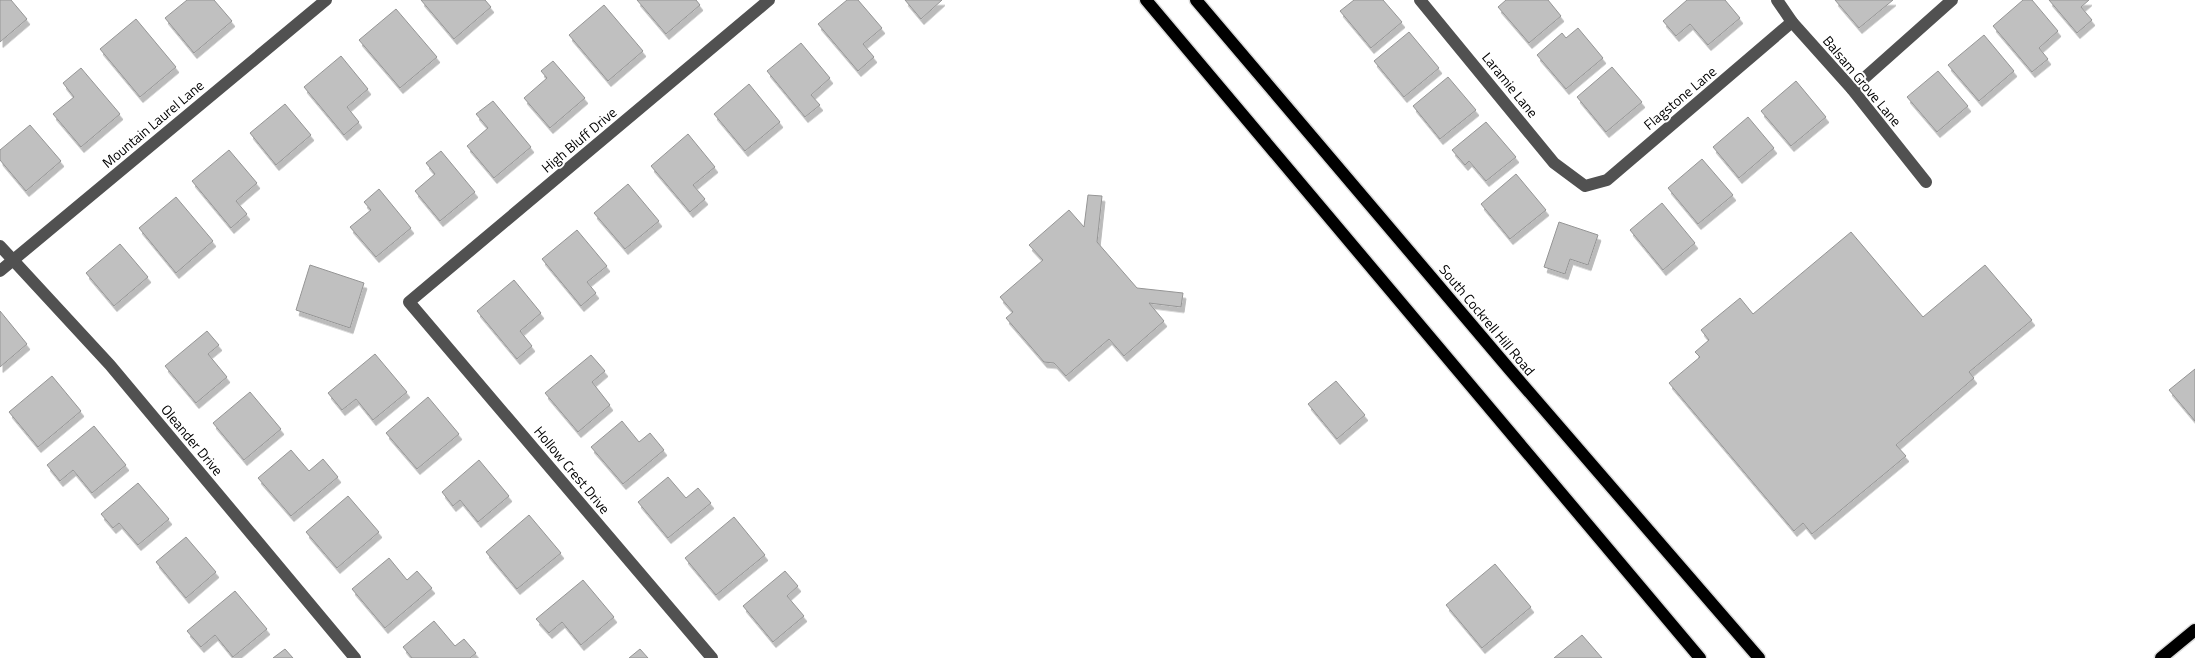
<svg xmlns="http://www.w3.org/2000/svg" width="2195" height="658" font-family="'Titillium Web',sans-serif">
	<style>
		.building { fill: #c0c0c0; stroke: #959595; filter: url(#shadow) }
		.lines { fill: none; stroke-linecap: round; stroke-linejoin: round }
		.major-casing { stroke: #dbdbdb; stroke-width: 15 }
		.minor { stroke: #515151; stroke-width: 12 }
		.major { stroke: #000; stroke-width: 12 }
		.labels { text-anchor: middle; stroke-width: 4; stroke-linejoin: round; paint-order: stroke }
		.street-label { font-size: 14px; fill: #000; stroke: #fff }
	</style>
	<defs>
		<filter id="shadow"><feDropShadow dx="3" dy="5.5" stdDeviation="0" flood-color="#0004"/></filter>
	</defs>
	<rect width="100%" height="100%" fill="#fff"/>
	<!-- building -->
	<g class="building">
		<path d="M0,0h11l16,19 -27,23z"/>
		<path d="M187,0h27l18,21 -38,32 -29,-35z"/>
		<path d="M421,0h64l6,7 -37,32z"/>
		<path d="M637,0h59l4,5 -34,29z"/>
		<path d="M847,0h11l24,28 -19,16 11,13 -16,14 -40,-47z"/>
		<path d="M905,0h37l-21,19z"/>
		<path d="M1354,0h29l19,22 -31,26 -31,-37z"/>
		<path d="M1506,0h42l13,16 -32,27 -31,-36z"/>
		<path d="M1687,0h38l15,18 -32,27 -18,-21 -14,12 -13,-15z"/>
		<path d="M1835,0h58l-34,28z"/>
		<path d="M2023,0h9l26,31 -19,17 9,11 -16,13 -39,-46z"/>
		<path d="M2049,0h40l-8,7 11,13 -15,13z"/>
		<path d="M604,5l39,46 -35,30 -39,-46z"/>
		<path d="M396,9l41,48 -37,31 -41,-48z"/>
		<path d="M136,19l40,48 -36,30 -40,-48z"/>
		<path d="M1578,28l25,30 -37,31 -29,-34 25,-22 4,5z"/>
		<path d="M1409,32l30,36 -35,29 -30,-36z"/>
		<path d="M1984,35l30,36 -35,30 -31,-36z"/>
		<path d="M801,43l29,35 -19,17 9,10 -15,12 -38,-46z"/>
		<path d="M341,56l27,33 -21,18 12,15 -15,13 -40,-48z"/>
		<path d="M553,61l32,37 -35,30 -26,-30 23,-20 -6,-7z"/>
		<path d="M1612,67l30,35 -36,30 -29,-35z"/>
		<path d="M81,68l39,46 -39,33 -28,-33 21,-17 -11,-14z"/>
		<path d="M1938,71l30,35 -31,26 -30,-35z"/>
		<path d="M1448,77l28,33 -36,29 -27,-33z"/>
		<path d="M1796,81l30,36 -35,29 -30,-35z"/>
		<path d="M749,84l31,38 -35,29 -31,-37z"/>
		<path d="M493,101l38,46 -37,31 -27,-32 21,-18 -12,-14z"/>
		<path d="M285,104l26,31 -35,30 -26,-32z"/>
		<path d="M1748,117l26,31 -35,30 -26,-31z"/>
		<path d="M1486,122l30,35 -30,24 -17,-20 -4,4 -13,-15z"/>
		<path d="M30,125l31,36 -35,30 -26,-31v-10z"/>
		<path d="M688,134l27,33 -22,18 12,14 -15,13 -39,-46z"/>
		<path d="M229,150l28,33 -21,18 11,13 -16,14 -39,-47z"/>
		<path d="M441,151l34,41 -35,29 -25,-30 20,-17 -9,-11z"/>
		<path d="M1702,159l31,36 -35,29 -30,-36z"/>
		<path d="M1516,174l30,36 -36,29 -29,-35z"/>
		<path d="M628,184l31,37 -34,28 -31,-36z"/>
		<path d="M379,189l32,39 -35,29 -26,-30 21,-17 -7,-8z"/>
		<path d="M1088,195l14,1 -5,46 40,46 46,5 -2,14 -32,-4 15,18 -40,35 -15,-17 -43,37 -12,-13 -10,-1 -38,-44 7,-6 -13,-15 43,-37 -14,-15 40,-35 15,17z"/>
		<path d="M176,197l37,44 -37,32 -37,-45z"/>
		<path d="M1662,203l33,40 -32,27 -33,-40z"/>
		<path d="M1559,222l39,13 -10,30 -18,-6 -5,15 -21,-7z"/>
		<path d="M577,230l30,36 -20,16 9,11 -15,13 -39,-47z"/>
		<path d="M1851,232l72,85 62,-52 47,55 -63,52 5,6 -78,67 10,11 -94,78 -9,-11 -9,8 -125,-148 31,-26 -5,-5 14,-12 -8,-10 39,-32 13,16z"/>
		<path d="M120,244l28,33 -34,29 -28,-33z"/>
		<path d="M310,265l54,18 -14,45 -54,-18z"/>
		<path d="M514,280l27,33 -21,18 12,15 -15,13 -40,-48z"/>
		<path d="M0,311l27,33 -27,23z"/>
		<path d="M207,331l12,14 -11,9 19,23 -31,26 -31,-37z"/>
		<path d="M375,354l32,38 -34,28 -17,-21 -14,11 -14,-17z"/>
		<path d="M591,355l14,16 -13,11 18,23 -32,27 -33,-39z"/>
		<path d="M2195,369v52l-26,-31z"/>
		<path d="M52,376l29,35 -43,36 -29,-35z"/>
		<path d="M1336,381l29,34 -28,24 -29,-35z"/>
		<path d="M250,392l31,37 -37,31 -31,-37z"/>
		<path d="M428,397l31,37 -42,35 -31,-36z"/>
		<path d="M622,421l17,21 11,-9 14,17 -41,34 -32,-37z"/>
		<path d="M94,426l32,39 -34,28 -19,-23 -13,11 -13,-16z"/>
		<path d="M291,450l18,21 14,-12 15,18 -47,39 -33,-38z"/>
		<path d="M479,460l30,36 -31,26 -18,-22 -7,6 -11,-14z"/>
		<path d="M668,477l18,21 12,-10 13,15 -43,35 -30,-36z"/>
		<path d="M138,483l31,36 -31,26 -19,-22 -6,5 -12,-14z"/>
		<path d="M348,496l31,36 -42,36 -31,-36z"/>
		<path d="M529,515l32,38 -44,36 -31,-37z"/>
		<path d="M734,517l31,38 -49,40 -31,-37z"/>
		<path d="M186,537l30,35 -30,26 -30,-36z"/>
		<path d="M389,558l18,22 10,-9 15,17 -47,40 -33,-39z"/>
		<path d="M1495,564l36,43 -49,41 -36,-43z"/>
		<path d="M785,571l13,15 -11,10 17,20 -31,26 -30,-36z"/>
		<path d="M583,580l31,37 -33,28 -19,-23 -13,11 -13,-14z"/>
		<path d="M235,591l32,38 -34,28 -18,-22 -14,12 -14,-16z"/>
		<path d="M434,621l21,25 9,-7 12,14 -6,5h-58l-9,-11z"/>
		<path d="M1582,635l20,23h-48z"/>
		<path d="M285,649l8,9h-20z"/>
		<path d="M640,649l8,9h-19z"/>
	</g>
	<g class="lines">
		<!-- major casing -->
		<g class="major-casing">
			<g id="major">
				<path d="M1146,0l554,658"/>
				<path d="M1196,0l314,370 249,288"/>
				<path d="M2161,658l34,-28"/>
			</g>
		</g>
		<!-- minor -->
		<g class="minor">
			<path d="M1420,0l134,163 31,23 22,-6 185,-158"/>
			<path d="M1777,0l15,22 60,67 74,93"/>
			<path d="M1852,89l100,-89"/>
			<path d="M0,246l110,119 245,293"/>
			<path d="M0,271l326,-271"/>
			<path d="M712,658l-303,-356 360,-302"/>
		</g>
		<!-- major -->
		<use href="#major" class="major"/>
	</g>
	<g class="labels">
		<!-- street labels -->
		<g class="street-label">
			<text transform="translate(1862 81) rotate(50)" y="5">Balsam Grove Lane</text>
			<text transform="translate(1510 85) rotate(51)" y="5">Laramie Lane</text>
			<text transform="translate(1680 98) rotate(-40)" y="5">Flagstone Lane</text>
			<text transform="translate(153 124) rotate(-40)" y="5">Mountain Laurel Lane</text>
			<text transform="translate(579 140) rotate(-40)" y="5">High Bluff Drive</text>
			<text transform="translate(1487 320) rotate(50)" y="5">South Cockrell Hill Road</text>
			<text transform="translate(192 440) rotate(50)" y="5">Oleander Drive</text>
			<text transform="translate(572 470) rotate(50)" y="5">Hollow Crest Drive</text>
		</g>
	</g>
</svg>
